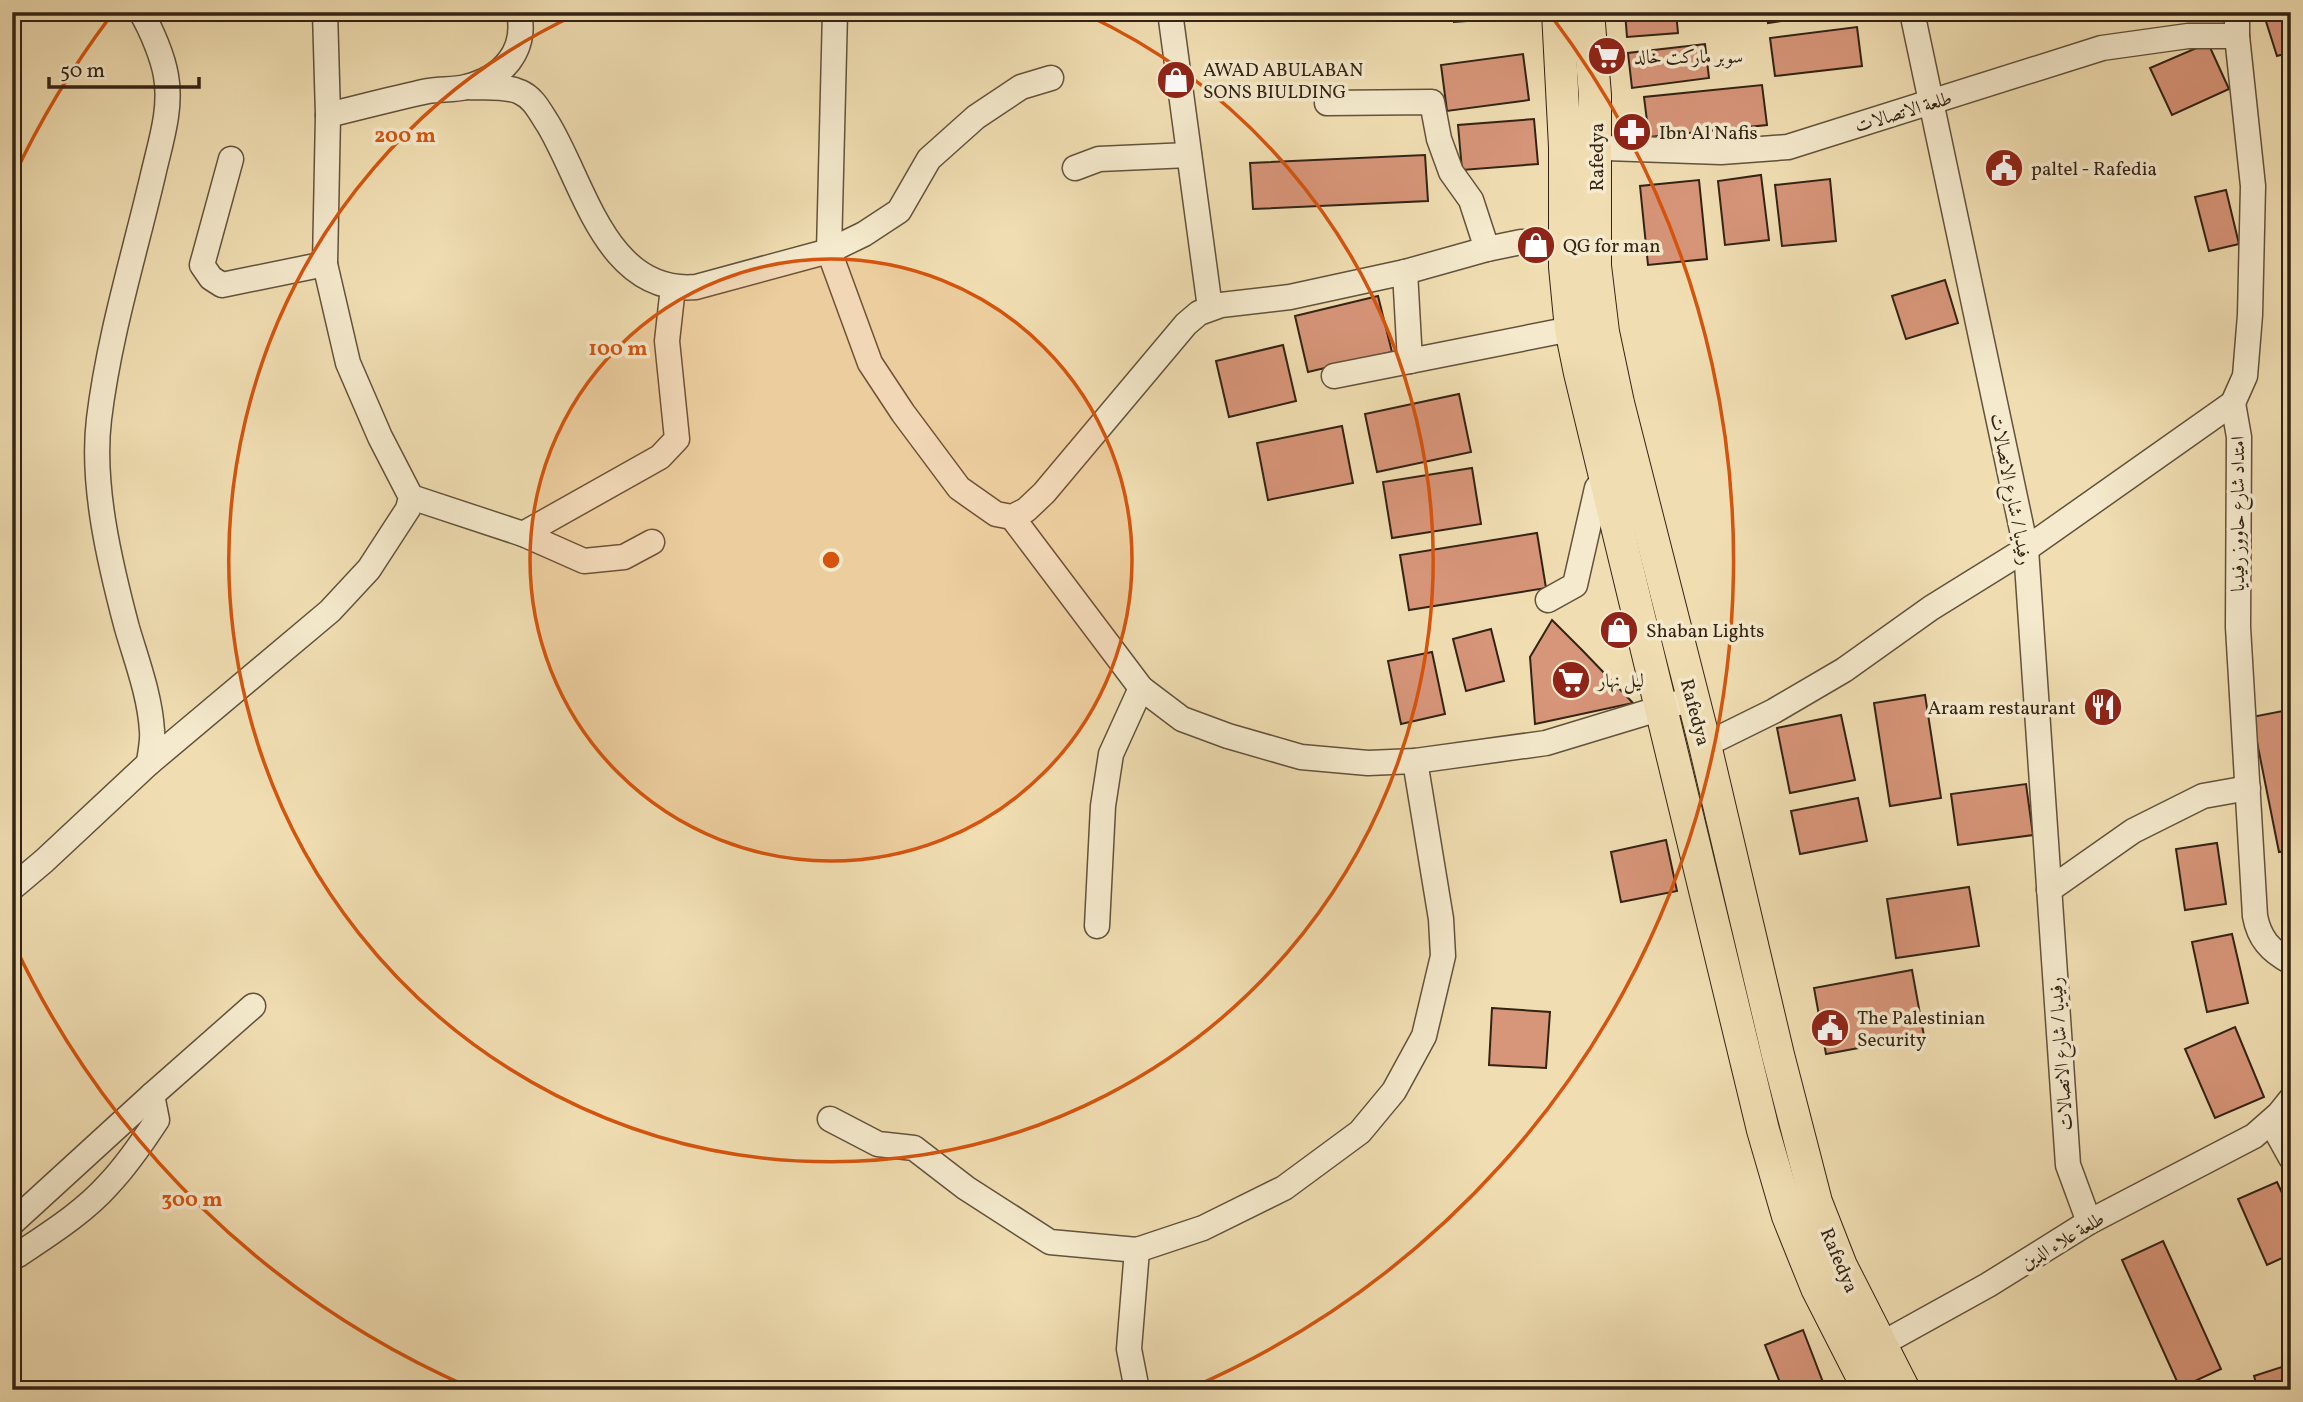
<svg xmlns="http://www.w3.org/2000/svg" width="2303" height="1402" font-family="Vollkorn,Amiri,serif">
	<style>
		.building { fill: #d79579; stroke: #332315; stroke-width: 2 }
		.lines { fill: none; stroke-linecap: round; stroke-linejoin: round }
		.minor-casing { stroke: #62523c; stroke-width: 27 }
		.major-casing { stroke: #332315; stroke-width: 34 }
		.minor { stroke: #f5eacd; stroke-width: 24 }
		.major { stroke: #f0deb2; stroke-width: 32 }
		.ring { fill: none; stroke: #d6540d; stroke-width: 3.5 }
		.labels { text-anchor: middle; stroke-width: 7; stroke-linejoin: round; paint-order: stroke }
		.poi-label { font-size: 19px; fill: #332315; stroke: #f5eacd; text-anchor: start }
		.street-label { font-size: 19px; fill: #332315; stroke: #f5eacd }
		.centre { fill: #d6540d; stroke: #f5eacd; stroke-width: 3.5 }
		.ring-label { font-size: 21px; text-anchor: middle; font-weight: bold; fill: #d6540d; stroke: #f5eacd; stroke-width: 7; stroke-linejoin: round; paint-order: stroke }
	</style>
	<rect width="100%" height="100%" fill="#f0deb2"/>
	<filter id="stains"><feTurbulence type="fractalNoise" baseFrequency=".00286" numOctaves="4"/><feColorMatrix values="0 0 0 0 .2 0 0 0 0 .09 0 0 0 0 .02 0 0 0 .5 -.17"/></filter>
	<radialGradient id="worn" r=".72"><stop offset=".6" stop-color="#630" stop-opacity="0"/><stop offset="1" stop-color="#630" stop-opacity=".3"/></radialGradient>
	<!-- building -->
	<g class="building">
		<path d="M1454,12h68l1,5 -69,5z"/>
		<path d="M1625,12h51l2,21 -51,4z"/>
		<path d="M1767,12h76l-75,11z"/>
		<path d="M2263,12h28v40l-14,4z"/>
		<path d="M1857,27l5,39 -87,10 -5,-38z"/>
		<path d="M2208,43l21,46 -57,26 -22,-47z"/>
		<path d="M1705,44l4,34 -77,10 -4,-35z"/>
		<path d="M1523,54l6,46 -82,11 -6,-46z"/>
		<path d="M1762,85l5,40 -118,12 -5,-40z"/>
		<path d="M1534,119l4,45 -76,6 -4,-45z"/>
		<path d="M2291,151v29l-9,-26z"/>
		<path d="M1425,155l3,46 -175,8 -3,-46z"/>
		<path d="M1761,175l8,65 -44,5 -7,-64z"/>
		<path d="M1830,179l6,62 -54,5 -7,-61z"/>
		<path d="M1699,180l8,79 -59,6 -8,-79z"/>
		<path d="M2226,190l13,54 -30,7 -14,-54z"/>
		<path d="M1945,280l13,43 -52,16 -14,-43z"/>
		<path d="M1378,296l14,56 -84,20 -13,-56z"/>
		<path d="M1283,345l13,56 -67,16 -13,-56z"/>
		<path d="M1459,394l12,58 -94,20 -12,-58z"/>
		<path d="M1342,426l11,57 -85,17 -11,-57z"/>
		<path d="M1472,468l9,56 -89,14 -9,-56z"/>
		<path d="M1537,533l9,55 -137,22 -9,-55z"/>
		<path d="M1552,620l30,30 51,53 -98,21 -5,-67z"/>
		<path d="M1491,629l13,52 -38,10 -13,-52z"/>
		<path d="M1432,652l13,62 -44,10 -13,-63z"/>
		<path d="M1925,695l16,103 -51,8 -16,-103z"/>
		<path d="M2288,710l3,16v124l-12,2 -27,-135z"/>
		<path d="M1841,715l14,65 -65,13 -13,-65z"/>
		<path d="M2026,784l7,51 -75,10 -7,-51z"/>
		<path d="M1858,798l9,43 -67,13 -9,-43z"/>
		<path d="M1666,840l11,51 -56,11 -10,-50z"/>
		<path d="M2217,843l9,61 -41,6 -9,-61z"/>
		<path d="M1969,887l10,59 -83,12 -9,-59z"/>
		<path d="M2232,934l16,69 -41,9 -15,-70z"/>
		<path d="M1912,970l12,66 -98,18 -12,-66z"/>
		<path d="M1492,1008l58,4 -4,56 -57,-3z"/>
		<path d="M2235,1027l29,70 -49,21 -30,-69z"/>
		<path d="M2277,1182l14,30v42l-24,11 -29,-66z"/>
		<path d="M2163,1241l58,128 -41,19 -58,-128z"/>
		<path d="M1803,1330l23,60h-43l-18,-45z"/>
		<path d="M2291,1364v26h-33l-4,-14z"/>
	</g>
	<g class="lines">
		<!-- minor casing -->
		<g class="minor-casing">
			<g id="minor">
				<path d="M141,12c10,17 22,45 25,64 6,33 -6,68 -13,99 -19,81 -44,161 -54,244 -8,66 11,145 28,209 10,34 23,68 25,103 1,10 -2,22 -3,32"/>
				<path d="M835,12l-6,239 41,112 33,50 56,75 37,26 16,3 14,-7 18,-17 142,-169 13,-11 22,-8 69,-8 115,-25 82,-23 34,-7 60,1"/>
				<path d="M1170,12l40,296"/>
				<path d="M1912,12l114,537 42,616 21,57"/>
				<path d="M2237,12v24l16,150 -3,129 -5,61 -12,27 6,34 -1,190 17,289c4,22 15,35 36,46"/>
				<path d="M467,87c16,1 38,-2 53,5 14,6 20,20 28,32 36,59 58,171 148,163l133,-36 35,-17 35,-23 30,-52 47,-42 45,-30 30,-9"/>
				<path d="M1327,103l105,-1 7,37 12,33 20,28 16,49"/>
				<path d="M328,115c33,-8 67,-17 100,-24 13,-2 26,-1 38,-4 37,-9 61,-36 53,-75"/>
				<path d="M1578,147l143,5 67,-5 314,-99 86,-12h49"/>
				<path d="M231,159l-29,106 9,13 11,7 103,-21"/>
				<path d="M1075,168l24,-9 90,-4"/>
				<path d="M1405,272l5,89 161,-32"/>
				<path d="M1334,376l76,-15"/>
				<path d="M411,497l112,37 61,27 40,-4 28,-15"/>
				<path d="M1012,517l129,171 41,31 46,17 73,21 67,6 47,-2 131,-18 132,-40"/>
				<path d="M523,534l137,-77 17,-18 -10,-98 6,-54"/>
				<path d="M1548,600l27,-15 22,-97 8,-9"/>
				<path d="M1705,745l69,-34 70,-41 87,-62 95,-59 207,-146"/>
				<path d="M12,888l32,-27 105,-98 181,-152 39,-42 39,-60 3,-12 -31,-60 -32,-74 -23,-99 3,-149 -3,-103"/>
				<path d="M2049,890l84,-59 70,-35 45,-8"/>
				<path d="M1097,926l6,-120 8,-52 30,-66"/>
				<path d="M830,1119l48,25 36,4 52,40 84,54 87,8 66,-22 81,-40 76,-56 34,-41 30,-55 19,-80 -2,-37 -26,-158"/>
				<path d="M2271,1122l20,36"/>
				<path d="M12,1223l140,-128 101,-89"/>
				<path d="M1137,1250l-8,99 8,41"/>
				<path d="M18,1255c31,-21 65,-42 90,-70 19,-20 34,-42 49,-65l-5,-25"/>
				<path d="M1867,1352l121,-67 101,-63 165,-86 25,-22 12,-15"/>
			</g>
		</g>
		<!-- major casing -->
		<g class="major-casing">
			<g id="major">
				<path d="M1558,12l7,135v120l6,62 9,44 183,757 25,86 29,72 52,102"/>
				<path d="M1588,12l7,83v171l8,66 15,71 87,342 73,310 38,147 25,64 63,124"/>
			</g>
		</g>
		<!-- minor -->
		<use href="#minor" class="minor"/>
		<!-- major -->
		<use href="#major" class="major"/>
	</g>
	<!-- distance rings -->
	<circle cx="831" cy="560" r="301" fill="#d6540d" fill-opacity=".12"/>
	<g class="ring">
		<circle cx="831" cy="560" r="301"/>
		<path d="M1085 14A602 602 0 1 1 577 14"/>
		<path d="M471 1388A903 903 0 0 1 13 942M13 178A903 903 0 0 1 110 17M1552 17A903 903 0 0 1 1191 1388"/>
	</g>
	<!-- icons -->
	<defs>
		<g id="supermarket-disc" transform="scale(2.0125)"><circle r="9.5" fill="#8f2418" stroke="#f5eacd"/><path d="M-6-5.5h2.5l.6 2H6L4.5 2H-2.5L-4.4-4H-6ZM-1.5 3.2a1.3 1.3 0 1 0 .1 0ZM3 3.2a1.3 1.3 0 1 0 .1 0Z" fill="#fff"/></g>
		<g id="shop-disc" transform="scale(2.0125)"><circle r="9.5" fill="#8f2418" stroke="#f5eacd"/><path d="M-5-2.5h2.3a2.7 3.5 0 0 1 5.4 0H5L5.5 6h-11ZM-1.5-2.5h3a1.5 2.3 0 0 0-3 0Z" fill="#fff"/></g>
		<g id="pharmacy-disc" transform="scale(2.0125)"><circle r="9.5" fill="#8f2418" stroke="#f5eacd"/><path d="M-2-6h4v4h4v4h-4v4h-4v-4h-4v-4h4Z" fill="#fff"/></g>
		<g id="civic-disc" transform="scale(2.0125)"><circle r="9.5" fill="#8f2418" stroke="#f5eacd"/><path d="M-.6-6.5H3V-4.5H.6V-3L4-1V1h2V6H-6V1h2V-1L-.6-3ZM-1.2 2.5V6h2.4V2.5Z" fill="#fff"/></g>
		<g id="restaurant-disc" transform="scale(2.0125)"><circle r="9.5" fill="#8f2418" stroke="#f5eacd"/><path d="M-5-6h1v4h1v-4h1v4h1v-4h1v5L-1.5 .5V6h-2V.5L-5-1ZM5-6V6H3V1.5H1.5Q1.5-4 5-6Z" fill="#fff"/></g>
	</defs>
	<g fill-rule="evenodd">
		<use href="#supermarket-disc" x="1607" y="56"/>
		<use href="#shop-disc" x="1176" y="80"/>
		<use href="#pharmacy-disc" x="1632" y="132"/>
		<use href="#civic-disc" x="2004" y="168"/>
		<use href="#shop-disc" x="1536" y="245"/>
		<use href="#shop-disc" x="1619" y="630"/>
		<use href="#supermarket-disc" x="1571" y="680"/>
		<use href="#restaurant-disc" x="2103" y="707"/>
		<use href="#civic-disc" x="1830" y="1028"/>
	</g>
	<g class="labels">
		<!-- poi labels -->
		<g class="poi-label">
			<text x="1634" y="63">سوبر مارکت خالد</text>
			<text x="1203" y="76">AWAD ABULABAN<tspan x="1203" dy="22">SONS BIULDING</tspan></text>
			<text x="1659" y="139">Ibn Al Nafis</text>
			<text x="2031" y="175">paltel - Rafedia</text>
			<text x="1563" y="252">QG for man</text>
			<text x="1646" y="637">Shaban Lights</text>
			<text x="1598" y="687">ليل نهار</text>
			<text x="2076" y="714" text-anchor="end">Araam restaurant</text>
			<text x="1857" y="1024">The Palestinian<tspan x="1857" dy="22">Security</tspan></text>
		</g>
		<!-- street labels -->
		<g class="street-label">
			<text transform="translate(1903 111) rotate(-17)" y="7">طلعة الاتصالات</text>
			<text transform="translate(1596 157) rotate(-90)" y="7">Rafedya</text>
			<text transform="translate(2012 489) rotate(79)" y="7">رفيديا / شارع الاتصالات</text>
			<text transform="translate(2237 514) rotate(-90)" y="7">امتداد شارع حاووز رفيديا</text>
			<text transform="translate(1696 712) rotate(75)" y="7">Rafedya</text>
			<text transform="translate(2060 1054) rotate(-94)" y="7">رفيديا / شارع الاتصالات</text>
			<text transform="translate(2062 1240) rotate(-31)" y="7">طلعة علاء الدين</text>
			<text transform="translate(1840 1260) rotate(67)" y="7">Rafedya</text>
		</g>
	</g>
	<circle cx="831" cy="560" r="10" class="centre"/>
	<g class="ring-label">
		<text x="405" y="142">200 m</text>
		<text x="618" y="355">100 m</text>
		<text x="192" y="1206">300 m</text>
	</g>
	<!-- margin -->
	<rect width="2303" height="1402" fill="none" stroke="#f0deb2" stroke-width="42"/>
	<rect x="14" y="14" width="2275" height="1374" fill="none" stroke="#332315" stroke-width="3.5"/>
	<rect x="21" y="21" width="2261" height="1360" fill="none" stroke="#332315" stroke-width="2"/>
	<!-- scale -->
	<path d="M49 77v10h150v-10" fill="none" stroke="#332315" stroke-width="3.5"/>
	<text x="60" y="77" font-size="21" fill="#332315" stroke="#f5eacd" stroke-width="5" paint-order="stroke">50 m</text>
	<rect width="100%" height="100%" filter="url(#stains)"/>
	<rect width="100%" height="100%" fill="url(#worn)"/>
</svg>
